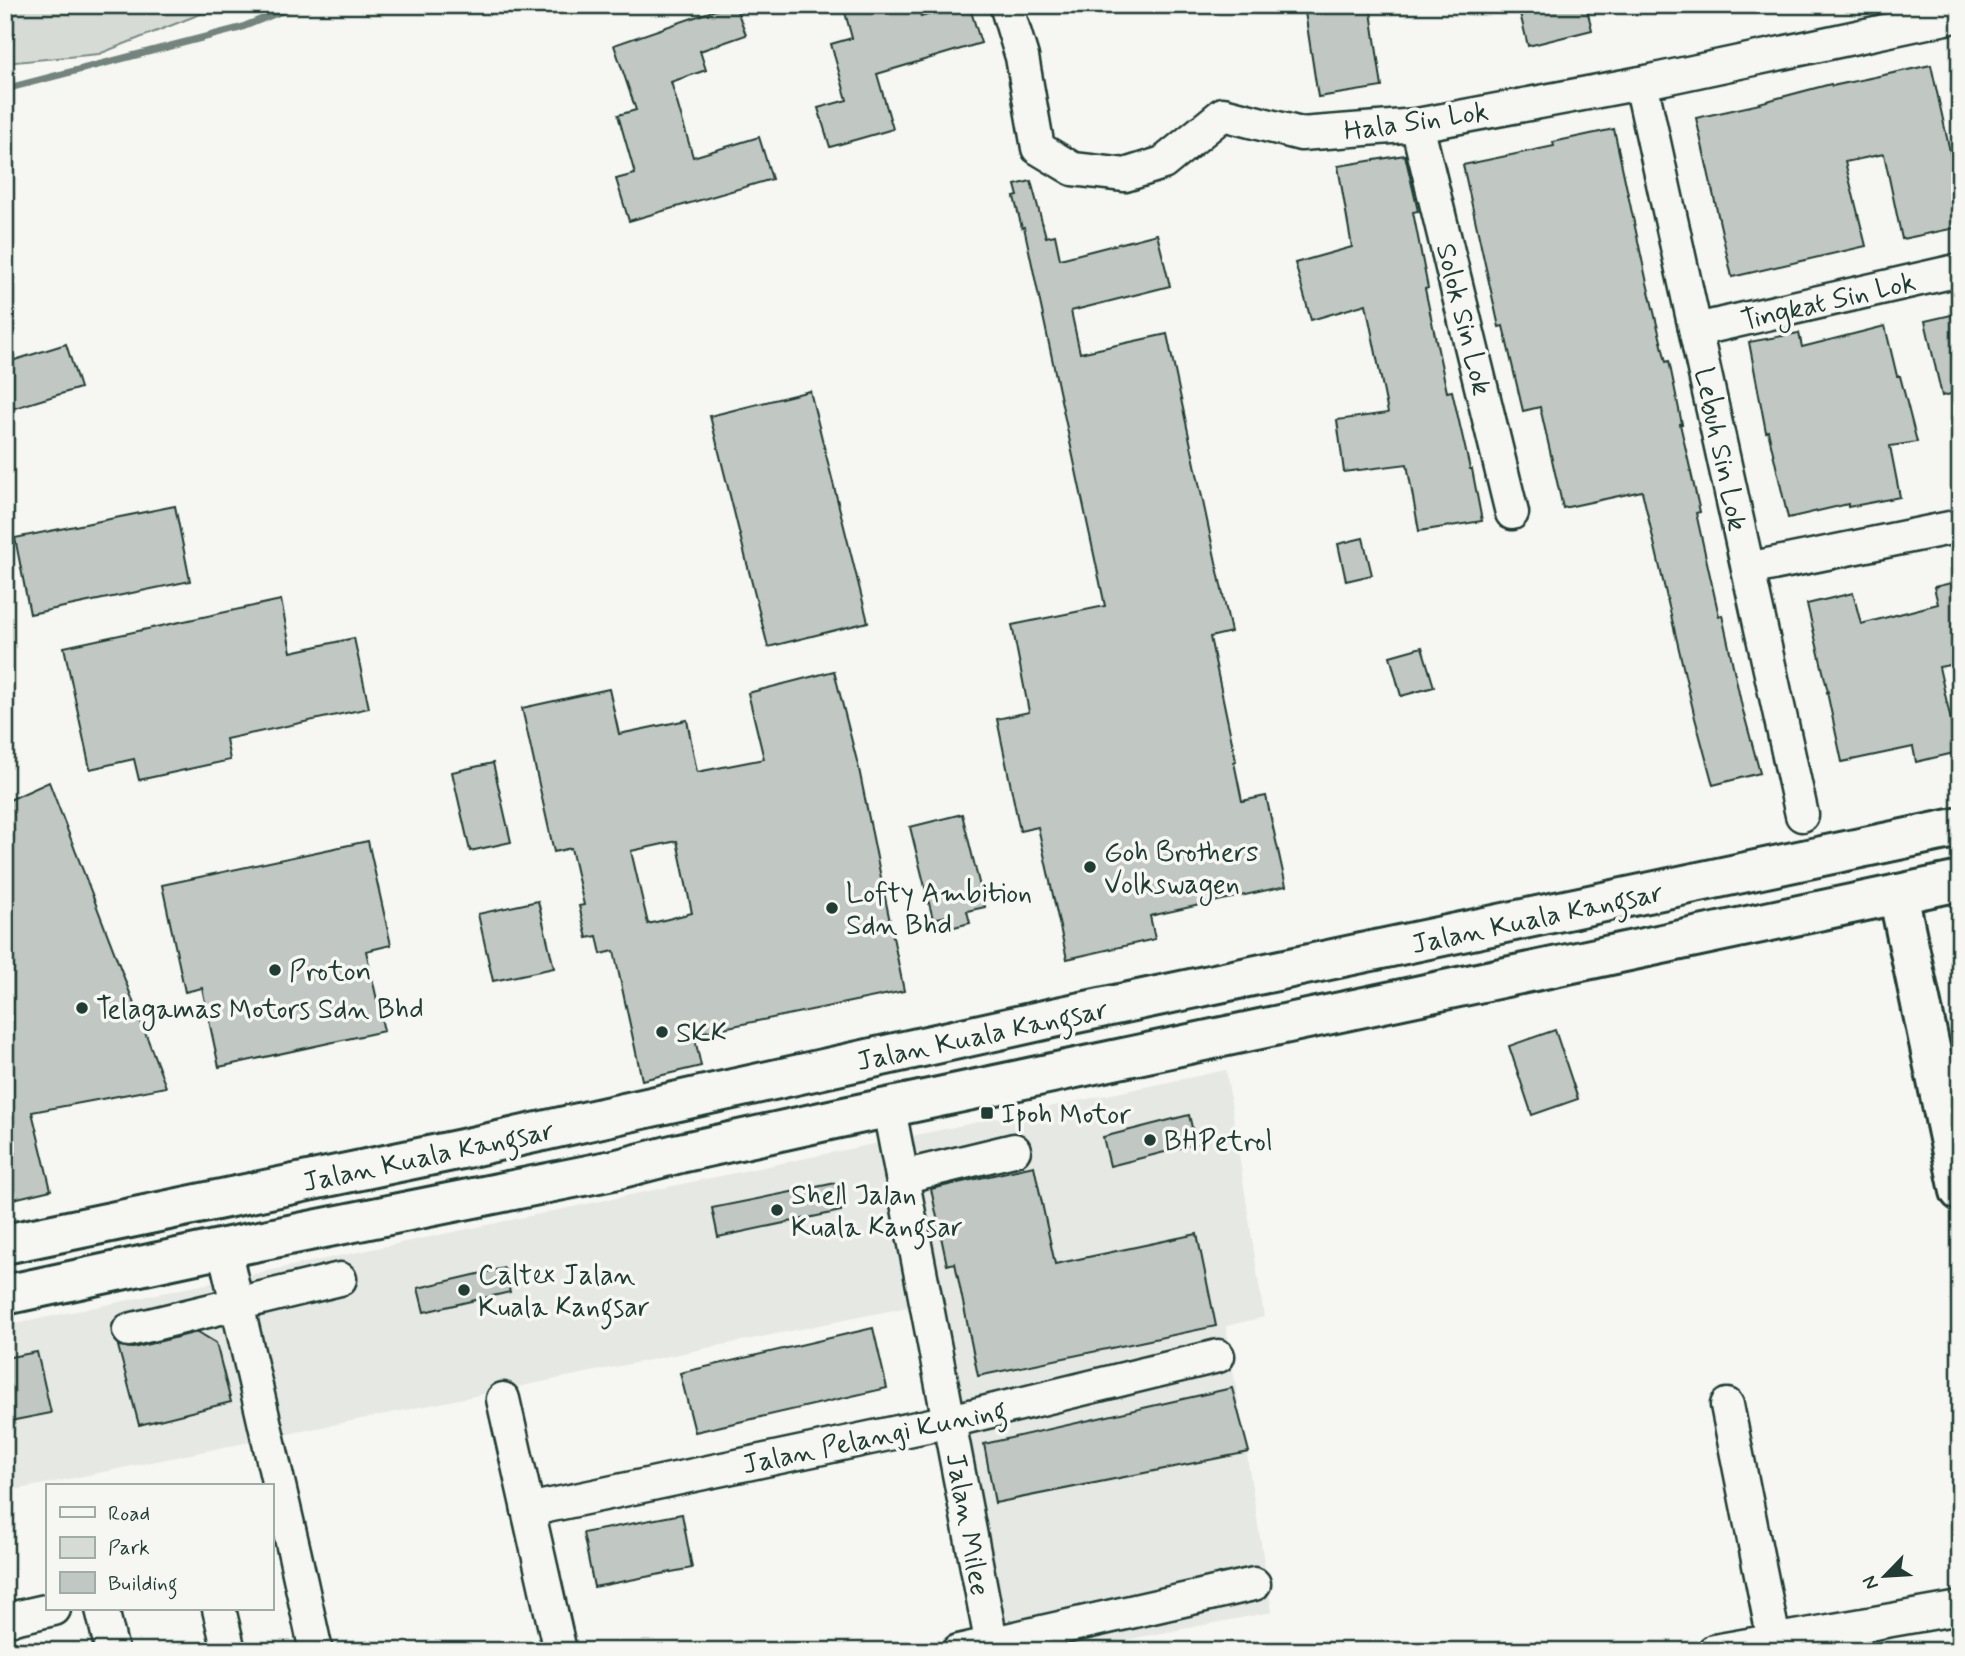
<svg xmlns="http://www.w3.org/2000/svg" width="1965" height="1656" font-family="Mynerve,sans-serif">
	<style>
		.built { fill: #e6e8e4 }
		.green { fill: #d6dbd6; stroke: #7a8c85; stroke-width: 2 }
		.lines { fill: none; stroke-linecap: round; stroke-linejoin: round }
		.stream { stroke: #72847d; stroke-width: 7 }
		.building { fill: #c1c8c3; stroke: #1f3d34; stroke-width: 2; fill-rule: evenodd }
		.minor-casing { stroke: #1f3d34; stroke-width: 37 }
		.major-casing { stroke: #1f3d34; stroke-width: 44 }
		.highway-casing { stroke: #1f3d34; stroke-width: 44 }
		.minor { stroke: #f6f6f2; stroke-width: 32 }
		.major { stroke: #f6f6f2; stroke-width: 38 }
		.highway { stroke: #f6f6f2; stroke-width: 38 }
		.poi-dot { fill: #1f3d34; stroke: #f6f6f2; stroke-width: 2.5 }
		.labels { text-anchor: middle; stroke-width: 7; stroke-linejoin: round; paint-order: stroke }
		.street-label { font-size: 28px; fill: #1f3d34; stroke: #f6f6f2 }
		.poi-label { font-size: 28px; fill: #1f3d34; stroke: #f6f6f2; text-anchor: start }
	</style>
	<rect width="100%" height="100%" fill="#f6f6f2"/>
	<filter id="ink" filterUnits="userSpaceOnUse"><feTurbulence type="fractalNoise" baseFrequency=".0143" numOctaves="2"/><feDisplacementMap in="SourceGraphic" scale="14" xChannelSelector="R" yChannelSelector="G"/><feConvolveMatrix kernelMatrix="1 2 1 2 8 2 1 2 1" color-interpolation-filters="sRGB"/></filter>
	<g filter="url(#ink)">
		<!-- built -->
		<path class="built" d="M1226,1070l38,247 -38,9 46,286 -205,39h-55l-70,-351 -937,192v-166z"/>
		<!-- green -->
		<path class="green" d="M5,5h218l-124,49 -94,9z"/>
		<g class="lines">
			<!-- stream -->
			<path class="stream" d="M5,89l235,-61 57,-23"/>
		</g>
		<!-- building -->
		<g class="building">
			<path d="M730,5h5l11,30 -46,16 6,19 -35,12 22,75 66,-20 13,42 -143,42 -13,-42 19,-5 -17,-59 18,-5 -22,-65z"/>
			<path d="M843,5h75l3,12 39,-12h9l12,38 -104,31 16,55 -63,18 -12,-39 29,-8 -16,-56 21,-6z"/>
			<path d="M1349,5h21l12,82 -64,10 -13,-85z"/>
			<path d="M1518,5h68l6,25 -64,16z"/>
			<path d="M1931,65l29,132v30l-58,12 -18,-85 -39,8 21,84 -134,31 -36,-159 64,-14 -1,-1 72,-19 1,2z"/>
			<path d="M1614,129l33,154 19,79 3,-1 13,63h-2l20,88 -4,1 23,103 3,-1 20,92 18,66 -47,12 -18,-67 -53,-227 -79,17 -23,-101 -17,4 -20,-85 -4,1 -36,-162 91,-19 -1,-4z"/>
			<path d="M1405,155l13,56 -5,1 15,76 -3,1 22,103 5,-1 18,78h2l10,52 -63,10 -12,-67 -63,8 -7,-52 51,-7 -22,-109 -55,16 -16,-57 57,-16 -14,-81z"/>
			<path d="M1031,181l15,56 9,-2 5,24 97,-25 13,52 -99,25 9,42 87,-19 64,298 -21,5 26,124 -2,1 8,39 24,-5 20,90 -136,30 5,23 -88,20 -29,-132 -18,4 -23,-112 32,-7 -17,-87 93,-19 -81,-379 -2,1 -8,-31 4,-1 -3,-11z"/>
			<path d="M1960,313v79l-18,4 -17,-75z"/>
			<path d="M1885,326l12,50h3l17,66 -27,4 10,51 -52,10v-3l-60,14 -20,-87 -2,1 -17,-90 50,-9 3,14z"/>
			<path d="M66,344l14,44 -75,23v-48z"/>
			<path d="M810,391l58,231 -100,25 -58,-231z"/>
			<path d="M175,506l15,75 -160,33 -15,-76z"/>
			<path d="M1363,538l9,37 -26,6 -8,-37z"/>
			<path d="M1960,581v82l-21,4 19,85 -42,10 -3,-15 -71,15 -15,-70h1l-21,-88 46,-11 8,31 77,-20 -4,-17z"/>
			<path d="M281,600l10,52 63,-14 15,70 -143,31 4,21 -91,20 -5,-21 -44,10 -26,-122z"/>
			<path d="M1422,647l12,40 -33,9 -11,-40z"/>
			<path d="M834,671l25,98 45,222 -210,43 7,32 -59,14 -28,-129 -13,3 -4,-18 -10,2 -8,-32 5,-1 -13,-57 -17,4 -32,-144 87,-19 10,45 68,-14 10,52 67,-13 -16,-66zM677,841l15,72 -44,11 -17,-73z"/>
			<path d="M493,763l18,79 -41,9 -18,-79z"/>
			<path d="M49,782l117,305 -134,25 19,78 -46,11v-399z"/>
			<path d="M962,814l23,93 -18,4 3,12 -20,5 -3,-12 -14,3 -23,-92z"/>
			<path d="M368,841l23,104 -25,6 18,80 -165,36 -17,-79 -17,4 -23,-107z"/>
			<path d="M538,901l16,67 -61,13 -15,-67z"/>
			<path d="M1555,1030l23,69 -46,16 -23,-69z"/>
			<path d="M1189,1115l7,29 -86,22 -7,-29z"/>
			<path d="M1034,1166l21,98 142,-30 19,92 -238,50 -23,-113 -8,2 -16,-76z"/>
			<path d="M836,1183l5,28 -123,26 -6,-29z"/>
			<path d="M504,1268l6,24 -86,20 -6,-24z"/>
			<path d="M873,1328l14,60 -192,44 -15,-59z"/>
			<path d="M198,1332l18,11 15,59 -92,23 -21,-79 15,2z"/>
			<path d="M37,1352l14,61 -46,9v-64z"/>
			<path d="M1232,1388l17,64 -254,51 -11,-59z"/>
			<path d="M682,1514l10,54 -98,19 -11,-54z"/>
		</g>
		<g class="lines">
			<!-- minor casing -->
			<g class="minor-casing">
				<g id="minor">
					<path d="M1006,5l16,52 16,91 35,21 52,6 38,-12 60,-49 78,20 116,-9 224,-42 319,-68"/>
					<path d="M1641,83l161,732"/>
					<path d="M1417,125l95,388"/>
					<path d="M1696,330l264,-60"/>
					<path d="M1748,569l212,-43"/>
					<path d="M889,1109l104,542"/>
					<path d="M902,1177l112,-27"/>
					<path d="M224,1248l71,307 21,96"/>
					<path d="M129,1330l211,-51"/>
					<path d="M503,1399l57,252"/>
					<path d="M1727,1405l47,235"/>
					<path d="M528,1510l422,-89 268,-65"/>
					<path d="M102,1609l10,42"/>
					<path d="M219,1609l10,42"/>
					<path d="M5,1620l49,-11"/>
					<path d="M958,1651l296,-67"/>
					<path d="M1714,1651l246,-43"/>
				</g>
			</g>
			<!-- major casing -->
			<g class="major-casing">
				<path id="major" d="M1898,894l62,297"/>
			</g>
			<!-- highway casing -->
			<g class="highway-casing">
				<g id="highway">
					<path d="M5,1244l457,-95 591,-131 907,-191"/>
					<path d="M5,1295l219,-47 394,-79 62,-16 150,-33 1130,-239"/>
				</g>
			</g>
			<!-- minor -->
			<use href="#minor" class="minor"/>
			<!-- major -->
			<use href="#major" class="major"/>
			<!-- highway -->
			<use href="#highway" class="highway"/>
		</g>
	</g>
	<!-- markers -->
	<g class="poi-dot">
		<circle cx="1090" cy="867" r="7"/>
		<circle cx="832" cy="908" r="7"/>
		<circle cx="275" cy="970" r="7"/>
		<circle cx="82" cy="1008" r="7"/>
		<circle cx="662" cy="1032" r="7"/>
		<rect x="980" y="1106" width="14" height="14" rx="3.5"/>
		<circle cx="1150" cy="1140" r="7"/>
		<circle cx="777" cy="1210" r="7"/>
		<circle cx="464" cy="1290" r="7"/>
	</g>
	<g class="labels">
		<!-- street labels -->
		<g class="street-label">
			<text transform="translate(1416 120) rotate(-8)" y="10">Hala Sin Lok</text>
			<text transform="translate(1828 300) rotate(-13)" y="10">Tingkat Sin Lok</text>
			<text transform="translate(1465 319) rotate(76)" y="10">Solok Sin Lok</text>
			<text transform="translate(1722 449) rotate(78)" y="10">Lebuh Sin Lok</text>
			<text transform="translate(1537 917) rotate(-12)" y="10">Jalan Kuala Kangsar</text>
			<text transform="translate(982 1034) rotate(-12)" y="10">Jalan Kuala Kangsar</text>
			<text transform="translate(428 1155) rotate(-12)" y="10">Jalan Kuala Kangsar</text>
			<text transform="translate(874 1436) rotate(-12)" y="10">Jalan Pelangi Kuning</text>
			<text transform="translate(969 1524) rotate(80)" y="10">Jalan Milee</text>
		</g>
		<!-- poi labels -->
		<g class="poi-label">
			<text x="1104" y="861">Goh Brothers<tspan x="1104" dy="32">Volkswagen</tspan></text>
			<text x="846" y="902">Lofty Ambition<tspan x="846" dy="32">Sdn Bhd</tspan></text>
			<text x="289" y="980">Proton</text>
			<text x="96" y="1018">Telagamas Motors Sdn Bhd</text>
			<text x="676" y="1042">SKK</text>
			<text x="1001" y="1123">Ipoh Motor</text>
			<text x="1164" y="1150">BHPetrol</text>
			<text x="791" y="1204">Shell Jalan<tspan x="791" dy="32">Kuala Kangsar</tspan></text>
			<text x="478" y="1284">Caltex Jalan<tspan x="478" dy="32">Kuala Kangsar</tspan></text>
		</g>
	</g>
	<!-- margin -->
	<rect width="1965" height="1656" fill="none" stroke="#f6f6f2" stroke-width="28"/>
	<rect x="14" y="14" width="1937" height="1628" fill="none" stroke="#1f3d34" stroke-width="2.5" filter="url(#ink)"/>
	<!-- legend -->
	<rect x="46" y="1484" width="228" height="126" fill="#f6f6f2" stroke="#a0aca6" stroke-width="2"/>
	<rect x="60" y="1507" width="35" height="10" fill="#f6f6f2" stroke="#a0aca6" stroke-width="2"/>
	<text x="108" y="1520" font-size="21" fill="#1f3d34">Road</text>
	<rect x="60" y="1537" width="35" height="21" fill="#d6dbd6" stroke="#a0aca6" stroke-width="2"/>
	<text x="108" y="1554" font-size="21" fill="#1f3d34">Park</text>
	<rect x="60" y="1572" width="35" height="21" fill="#c1c8c3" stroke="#a0aca6" stroke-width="2"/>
	<text x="108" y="1590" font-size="21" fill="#1f3d34">Building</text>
	<!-- north arrow -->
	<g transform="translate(1885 1576) rotate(245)" stroke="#f6f6f2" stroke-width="5" paint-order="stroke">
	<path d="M0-5L12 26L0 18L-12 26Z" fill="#1f3d34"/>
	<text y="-10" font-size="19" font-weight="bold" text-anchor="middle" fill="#1f3d34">N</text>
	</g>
</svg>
